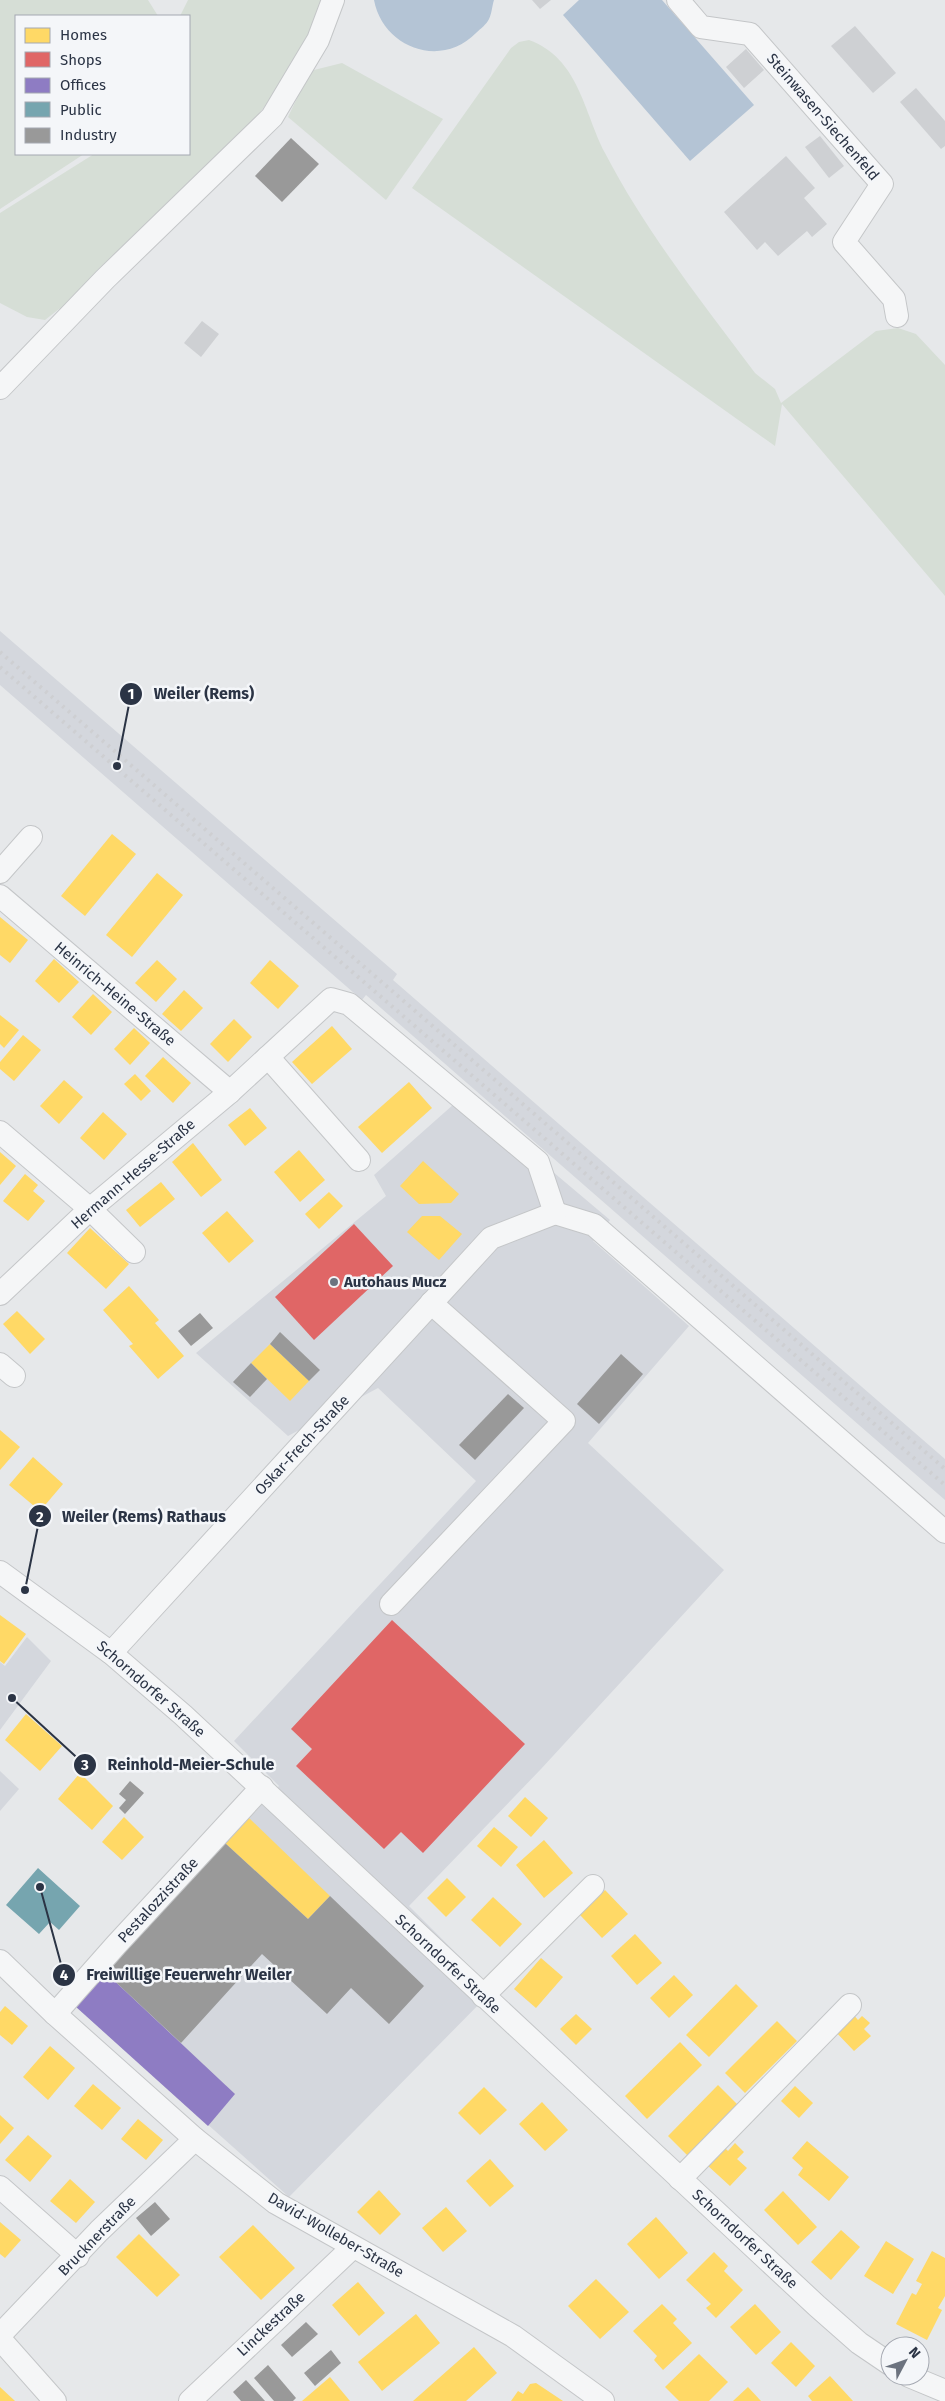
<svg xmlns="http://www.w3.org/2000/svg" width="945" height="2401" font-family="'Fira Sans',sans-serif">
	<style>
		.built { fill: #d4d7dd }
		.green { fill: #d6ded6 }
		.water { fill: #b4c4d5 }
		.homes { fill: #ffd966 }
		.shops { fill: #e06666 }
		.offices { fill: #8e7cc3 }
		.public { fill: #76a5af }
		.industry { fill: #999 }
		.building { fill: #ced0d3 }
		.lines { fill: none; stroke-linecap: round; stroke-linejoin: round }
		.minor-casing { stroke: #c4c6c8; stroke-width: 24 }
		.minor { stroke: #f5f6f7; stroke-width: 22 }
		.rail { stroke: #cecfd2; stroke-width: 4; stroke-dasharray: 2.5 5; stroke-linecap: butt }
		.poi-dot { fill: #6c737f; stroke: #f4f6f9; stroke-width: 2 }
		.labels { text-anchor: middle; stroke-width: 5; stroke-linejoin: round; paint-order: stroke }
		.street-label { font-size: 15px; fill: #2b3445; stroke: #f4f6f9 }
		.poi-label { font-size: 15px; font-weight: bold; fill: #2b3445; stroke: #f4f6f9; text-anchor: start }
		.leader { fill: none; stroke: #2b3445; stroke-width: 2 }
		.callout-dot { fill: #2b3445; stroke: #f4f6f9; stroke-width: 2 }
		.mark-label { font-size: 15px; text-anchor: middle; font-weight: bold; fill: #fff }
		.callout-label { font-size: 16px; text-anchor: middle; font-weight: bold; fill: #2b3445; stroke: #f4f6f9; stroke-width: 5; stroke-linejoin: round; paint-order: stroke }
	</style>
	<rect width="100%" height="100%" fill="#e6e8ea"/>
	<!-- built -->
	<g class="built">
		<path d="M0,631l397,343 -4,6 552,479v41l-579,-505 -4,5 -362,-315z"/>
		<path d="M463,1096l147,124 -17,21 96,85 -101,117 136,127 -183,199 -132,137 84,84 -204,207 -214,-191 204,-220 -45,-45 242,-260 -98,-93 -90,48 -92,-83 190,-157 -12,-21z"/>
		<path d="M27,1637l24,24 -51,69v-68l5,4z"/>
		<path d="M0,1771l19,18 -19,22z"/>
	</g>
	<!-- green -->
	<g class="green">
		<path d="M0,0h148l10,16h-142v138h68l-84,55z"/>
		<path d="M188,0h136c-20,47 -45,91 -78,130l-175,176 -12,3 -14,11 -18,-3 -27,-14v-90l94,-59h95v-138h-9z"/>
		<path d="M529,40c50,18 55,73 76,113 41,79 97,149 150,220l20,16 6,14 95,-72 22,-3 18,6 29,31v231l-163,-192 -7,42 -363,-258 99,-140 8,-6z"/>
		<path d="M342,63l101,56 -57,81 -98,-83 22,-46z"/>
	</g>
	<!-- water -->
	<g class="water">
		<path d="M374,0h120c-2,6 -2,13 -5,19 -2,5 -9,10 -13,14 -35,36 -93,15 -102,-33z"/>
		<path d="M579,0h83l92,105 -64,56 -127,-146z"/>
	</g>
	<!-- homes -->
	<g class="homes">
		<path d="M112,834l24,20 -51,62 -24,-20z"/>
		<path d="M157,873l26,22 -51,62 -26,-22z"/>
		<path d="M0,917l28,23 -18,23 -10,-8z"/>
		<path d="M54,959l25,23 -20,21 -24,-22z"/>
		<path d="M157,960l20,19 -21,23 -21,-19z"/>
		<path d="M270,960l29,26 -21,23 -28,-26z"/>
		<path d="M184,990l19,18 -22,23 -19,-17z"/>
		<path d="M93,994l19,18 -21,23 -19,-18z"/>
		<path d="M0,1015l19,15 -15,18 -4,-4z"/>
		<path d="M234,1019l18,18 -24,25 -18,-18z"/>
		<path d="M332,1026l20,23 -40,35 -20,-22z"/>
		<path d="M134,1028l16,15 -20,22 -16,-16z"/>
		<path d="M23,1035l18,15 -27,31 -14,-12v-7z"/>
		<path d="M163,1057l28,26 -18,20 -28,-27z"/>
		<path d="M135,1074l16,17 -10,10 -17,-17z"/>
		<path d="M64,1080l19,17 -24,27 -19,-18z"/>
		<path d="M409,1082l23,26 -50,45 -24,-26z"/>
		<path d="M250,1108l17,20 -22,18 -17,-21z"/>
		<path d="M103,1112l24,22 -23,26 -24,-22z"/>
		<path d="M193,1143l29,37 -21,17 -29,-35z"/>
		<path d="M299,1150l26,30 -25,22 -26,-30z"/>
		<path d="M0,1152l16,14 -16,19z"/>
		<path d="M423,1161l36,33 -8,9 -32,1 -19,-18z"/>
		<path d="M25,1174l13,11 -5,6 12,10 -17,20 -25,-20z"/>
		<path d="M161,1182l14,17 -35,28 -14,-17z"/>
		<path d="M329,1192l14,14 -24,23 -14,-15z"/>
		<path d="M227,1211l27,30 -25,22 -27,-30z"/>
		<path d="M422,1216h18l22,18 -23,26 -32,-28z"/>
		<path d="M90,1228l39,36 -23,25 -39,-36z"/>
		<path d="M129,1286l30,34 -4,3 29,33 -26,23 -29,-33 4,-2 -30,-34z"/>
		<path d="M17,1311l28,28 -15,15 -27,-30z"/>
		<path d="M270,1344l39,37 -19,20 -39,-38z"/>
		<path d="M0,1430l20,17 -20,23z"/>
		<path d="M33,1457l30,27 -23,27 -31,-26z"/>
		<path d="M0,1615l26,19 -22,30 -4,-3z"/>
		<path d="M26,1714l36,32 -22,25 -35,-31z"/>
		<path d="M80,1773l33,33 -21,24 -34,-31z"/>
		<path d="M525,1797l23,21 -17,19 -23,-21z"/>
		<path d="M124,1817l20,20 -22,23 -20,-18z"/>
		<path d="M249,1818l81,78 -22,23 -83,-76z"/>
		<path d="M494,1827l24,20 -17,20 -24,-21z"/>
		<path d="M544,1840l29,33 -29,25 -28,-33z"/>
		<path d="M447,1878l19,19 -20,20 -19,-19z"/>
		<path d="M605,1890l23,24 -26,24 -22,-23z"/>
		<path d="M493,1897l29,27 -22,23 -29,-27z"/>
		<path d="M635,1934l27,29 -25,22 -26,-29z"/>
		<path d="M541,1958l22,19 -27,31 -22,-19z"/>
		<path d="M674,1975l19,20 -24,23 -19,-20z"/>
		<path d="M736,1984l22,22 -49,51 -23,-22z"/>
		<path d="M5,2006l23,20 -16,19 -12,-10v-23z"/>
		<path d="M851,2012l7,8 4,-4 8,7 -6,6 7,7 -17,15 -21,-22z"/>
		<path d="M576,2014l16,15 -16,16 -16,-16z"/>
		<path d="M777,2021l20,20 -52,52 -20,-20z"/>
		<path d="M680,2042l22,23 -55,54 -22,-23z"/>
		<path d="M50,2046l25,22 -27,32 -25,-23z"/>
		<path d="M93,2084l28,24 -19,22 -28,-24z"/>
		<path d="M718,2085l21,21 -50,51 -21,-21z"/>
		<path d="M795,2086l18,17 -14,15 -18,-17z"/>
		<path d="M484,2087l23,23 -27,25 -22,-22z"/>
		<path d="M542,2102l26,28 -23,21 -26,-27z"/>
		<path d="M0,2115l14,13 -14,16z"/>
		<path d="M138,2119l25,21 -17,20 -25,-21z"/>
		<path d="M28,2135l24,21 -22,26 -25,-22z"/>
		<path d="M807,2141l42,36 -20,24 -31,-26 5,-7 -11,-10z"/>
		<path d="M735,2143l9,9 -7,7 10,9 -17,18 -23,-21 17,-18 4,4z"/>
		<path d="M490,2159l24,27 -24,21 -24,-26z"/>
		<path d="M70,2179l25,23 -19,21 -26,-22z"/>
		<path d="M379,2190l22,24 -21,21 -23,-23z"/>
		<path d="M783,2191l34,36 -19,18 -34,-35z"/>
		<path d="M446,2207l21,24 -24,21 -21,-24z"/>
		<path d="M656,2217l32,36 -29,26 -32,-35z"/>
		<path d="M0,2222l21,18 -16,18 -5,-4z"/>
		<path d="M253,2225l42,43 -34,32 -42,-43z"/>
		<path d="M841,2230l19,17 -29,33 -20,-18z"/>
		<path d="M139,2234l41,41 -23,22 -41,-40z"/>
		<path d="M886,2241l28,18 -21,35 -29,-18z"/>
		<path d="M932,2251l13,7v38l-7,12 4,2 -15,30 -31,-16 16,-31 4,2 6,-11 -6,-3z"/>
		<path d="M714,2252l14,14 -4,5 19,19 -27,28 -10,-10 5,-4 -25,-24z"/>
		<path d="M596,2279l33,33 -29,27 -32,-33z"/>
		<path d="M358,2282l27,31 -26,23 -27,-31z"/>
		<path d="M662,2304l15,15 -4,4 19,20 -29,27 -9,-10 3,-4 -24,-25z"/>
		<path d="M755,2304l26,28 -25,23 -26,-28z"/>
		<path d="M416,2314l24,29 -58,48 -24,-29z"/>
		<path d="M791,2342l24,24 -19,21 -25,-24z"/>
		<path d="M474,2347l23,26 -31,28h-53z"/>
		<path d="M699,2354l29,28 -19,19h-30l-14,-14z"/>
		<path d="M830,2376l23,25h-41l-4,-5z"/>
		<path d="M330,2377l20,24h-48z"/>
		<path d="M536,2383l27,18h-52l7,-10 5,3 7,-10z"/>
		<path d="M0,2387l15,14h-15z"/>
		<path d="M748,2387l13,14h-28z"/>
	</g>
	<!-- shops -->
	<g class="shops">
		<path d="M354,1224l39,42 -79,74 -39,-43z"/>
		<path d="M392,1620l133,124 -102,109 -22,-21 -17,17 -88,-83 16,-17 -21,-20z"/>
	</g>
	<!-- offices -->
	<path class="offices" d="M105,1972l130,122 -27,32 -133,-120z"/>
	<!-- public -->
	<path class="public" d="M38,1868l42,38 -21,24 -9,-8 -11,12 -33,-29z"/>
	<!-- industry -->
	<g class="industry">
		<path d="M291,138l28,26 -37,38 -27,-26z"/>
		<path d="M200,1313l13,15 -22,18 -13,-15z"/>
		<path d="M280,1332l40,38 -11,11 -39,-37z"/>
		<path d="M621,1354l22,20 -44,50 -22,-20z"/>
		<path d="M251,1363l16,16 -17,18 -17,-15z"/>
		<path d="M508,1394l16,14 -49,52 -16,-15z"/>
		<path d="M130,1781l14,12 -19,21 -6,-6 7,-8 -7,-6z"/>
		<path d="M225,1843l83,76 22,-23 94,90 -35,38 -38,-36 -24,26 -65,-60 -81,89 -76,-71z"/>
		<path d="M155,2202l15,17 -19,17 -15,-18z"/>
		<path d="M306,2322l12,12 -26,23 -11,-12z"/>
		<path d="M331,2350l10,13 -26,23 -11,-13z"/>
		<path d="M268,2365l28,33 -3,3h-19l-20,-23z"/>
		<path d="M246,2380l19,21h-24l-8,-9z"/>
	</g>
	<!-- building -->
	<g class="building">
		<path d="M532,0h19l-11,9z"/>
		<path d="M855,26l41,47 -23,20 -42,-47z"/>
		<path d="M746,49l18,21 -20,18 -18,-21z"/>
		<path d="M916,88l29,33v25l-4,3 -41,-47z"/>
		<path d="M820,136l24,30 -15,12 -24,-31z"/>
		<path d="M786,156l29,32 -11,10 23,26 -15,13 -5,-6 -29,25 -13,-14 -8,8 -33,-38z"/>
		<path d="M202,321l17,13 -18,23 -17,-14z"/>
	</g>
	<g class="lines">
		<!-- minor casing -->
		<g class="minor-casing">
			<g id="minor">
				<path d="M678,0l23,27 49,7 132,150 -38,58 50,57 3,17"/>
				<path d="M0,388l105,-109 167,-162 46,-77 15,-40"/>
				<path d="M0,872l31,-35"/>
				<path d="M0,896l230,196"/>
				<path d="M268,1057l91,103"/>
				<path d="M0,1132l90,77 44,43"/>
				<path d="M555,1213l39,12 351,307"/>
				<path d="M0,1294l90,-85 140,-117 101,-93 18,5 189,158 17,51"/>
				<path d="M0,1364l14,12"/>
				<path d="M0,1572l111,81 72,62 634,591 42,37 31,21"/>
				<path d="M391,1604l173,-183 -133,-118"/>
				<path d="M111,1653l380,-415 64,-25"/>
				<path d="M0,1961l55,53 140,125 81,64 237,133 90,65"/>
				<path d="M483,1996l110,-110"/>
				<path d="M55,2014l61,-69 146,-158"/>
				<path d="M680,2179l170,-174"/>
				<path d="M0,2187l78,69"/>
				<path d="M0,2335l99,-104 96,-92"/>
				<path d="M0,2339l55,62"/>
				<path d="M909,2376l36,15"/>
				<path d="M190,2401l163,-154"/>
			</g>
		</g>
		<!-- minor -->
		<use href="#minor" class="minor"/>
		<!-- rail -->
		<g class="rail">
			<path d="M0,652l945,817"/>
			<path d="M0,667l945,818"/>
		</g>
	</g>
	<!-- markers -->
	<circle class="poi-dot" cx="334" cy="1282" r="5"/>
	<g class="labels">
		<!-- street labels -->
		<g class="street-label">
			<text transform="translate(823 117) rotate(49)" y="5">Steinwasen-Siechenfeld</text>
			<text transform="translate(115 994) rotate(40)" y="5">Heinrich-Heine-Straße</text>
			<text transform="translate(133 1174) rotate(-41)" y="5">Hermann-Hesse-Straße</text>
			<text transform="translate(302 1445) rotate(-47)" y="5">Oskar-Frech-Straße</text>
			<text transform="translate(151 1689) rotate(41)" y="5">Schorndorfer Straße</text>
			<text transform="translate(158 1900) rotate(-47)" y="5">Pestalozzistraße</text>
			<text transform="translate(448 1964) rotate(43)" y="5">Schorndorfer Straße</text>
			<text transform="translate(336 2235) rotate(30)" y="5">David-Wolleber-Straße</text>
			<text transform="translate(97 2236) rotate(-46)" y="5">Brucknerstraße</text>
			<text transform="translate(745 2239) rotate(43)" y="5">Schorndorfer Straße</text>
			<text transform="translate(271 2324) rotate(-43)" y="5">Linckestraße</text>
		</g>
		<!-- poi labels -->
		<g class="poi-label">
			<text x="344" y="1287">Autohaus Mucz</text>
		</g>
	</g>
	<!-- callouts -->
	<path class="leader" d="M117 766L131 694M25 1590L40 1516M12 1698L85 1765M40 1887L64 1975"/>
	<g class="callout-dot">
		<circle cx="117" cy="766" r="5"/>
		<circle cx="25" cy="1590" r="5"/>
		<circle cx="12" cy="1698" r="5"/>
		<circle cx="40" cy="1887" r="5"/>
		<circle cx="131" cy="694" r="12"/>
		<circle cx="40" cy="1516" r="12"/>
		<circle cx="85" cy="1765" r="12"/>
		<circle cx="64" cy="1975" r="12"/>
	</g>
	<g class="mark-label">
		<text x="131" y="699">1</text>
		<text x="40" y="1522">2</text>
		<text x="85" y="1770">3</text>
		<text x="64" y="1980">4</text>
	</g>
	<g class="callout-label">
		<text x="204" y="699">Weiler (Rems)</text>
		<text x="144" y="1522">Weiler (Rems) Rathaus</text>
		<text x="191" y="1770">Reinhold-Meier-Schule</text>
		<text x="189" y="1980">Freiwillige Feuerwehr Weiler</text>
	</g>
	<!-- legend -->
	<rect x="15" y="15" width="175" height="140" fill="#f4f6f9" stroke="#a4a8b1"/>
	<rect x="25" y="28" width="25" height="15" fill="#ffd966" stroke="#a4a8b1"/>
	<text x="60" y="40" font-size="15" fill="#2b3445">Homes</text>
	<rect x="25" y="52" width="25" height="15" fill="#e06666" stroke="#a4a8b1"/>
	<text x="60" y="65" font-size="15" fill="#2b3445">Shops</text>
	<rect x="25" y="78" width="25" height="15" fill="#8e7cc3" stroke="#a4a8b1"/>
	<text x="60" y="90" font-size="15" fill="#2b3445">Offices</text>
	<rect x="25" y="102" width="25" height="15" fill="#76a5af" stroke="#a4a8b1"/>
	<text x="60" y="115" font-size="15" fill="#2b3445">Public</text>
	<rect x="25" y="128" width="25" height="15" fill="#999999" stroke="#a4a8b1"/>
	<text x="60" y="140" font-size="15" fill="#2b3445">Industry</text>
	<!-- north arrow -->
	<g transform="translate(905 2361) rotate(49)"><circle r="24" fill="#f4f6f9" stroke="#a4a8b1"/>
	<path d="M0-4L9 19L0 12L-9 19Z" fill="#6c737f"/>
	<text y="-8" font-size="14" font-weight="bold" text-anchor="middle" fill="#2b3445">N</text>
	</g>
</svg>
